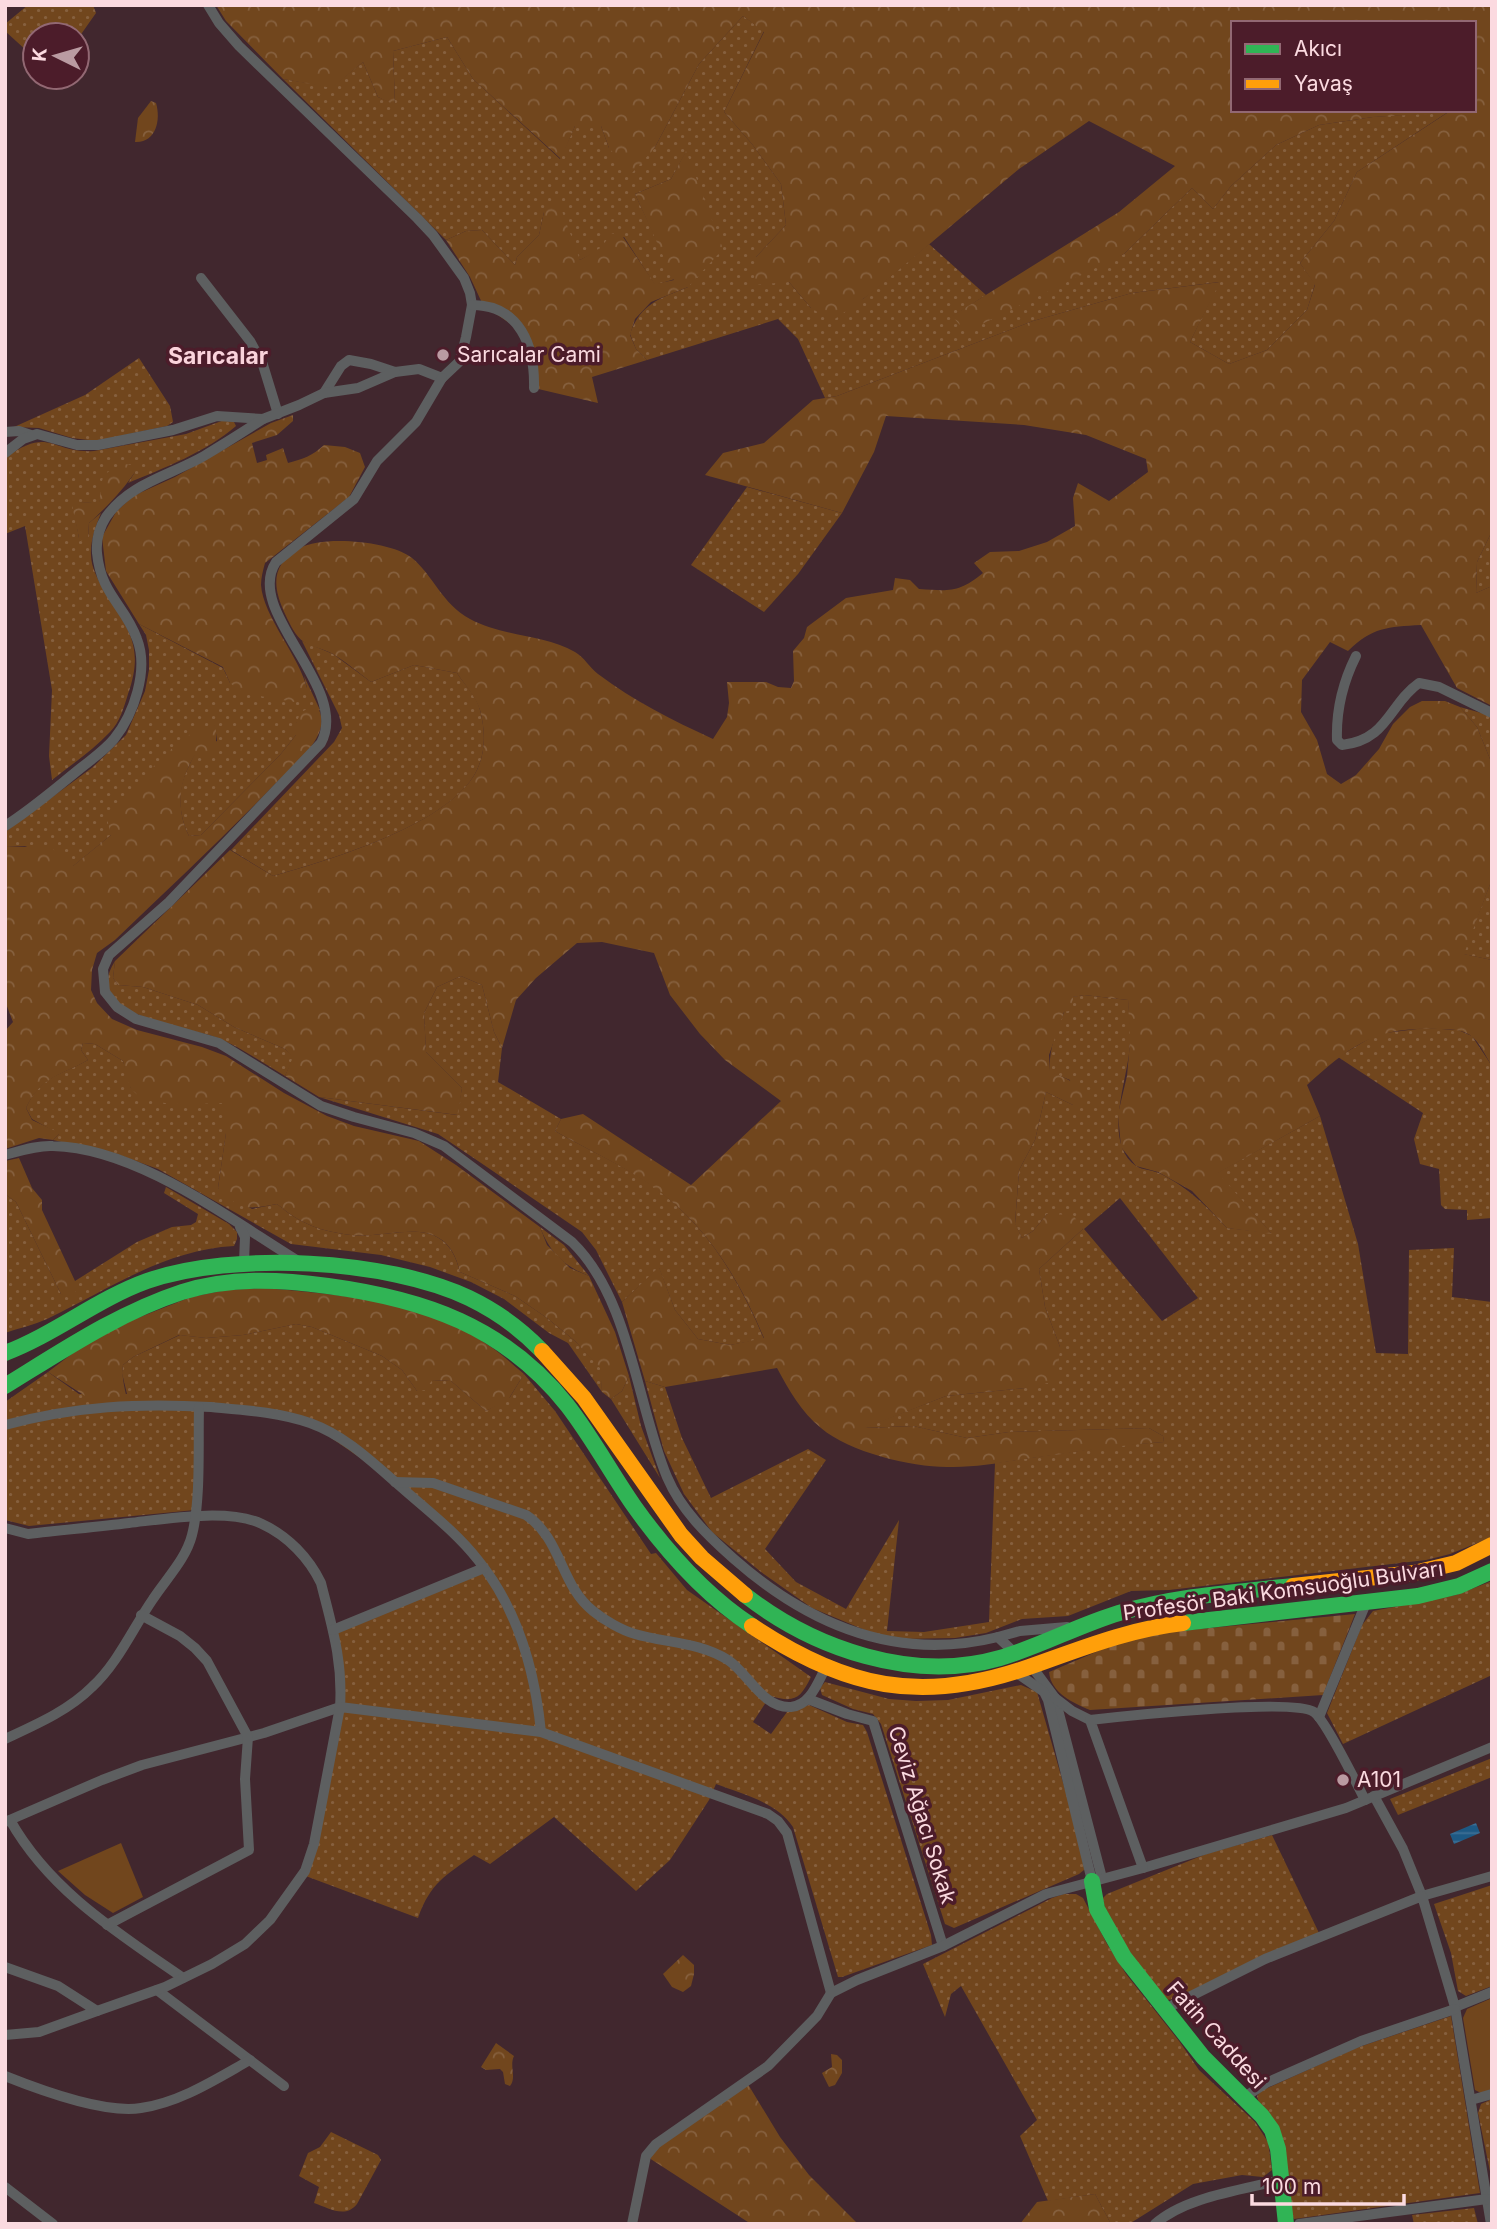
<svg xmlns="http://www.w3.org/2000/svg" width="1497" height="2229" font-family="Inter,sans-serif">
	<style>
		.grass { fill: url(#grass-dots); fill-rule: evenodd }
		.forest { fill: url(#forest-crowns); fill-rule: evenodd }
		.cemetery { fill: url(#cemetery-stones) }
		.green { fill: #71461d }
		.water { fill: url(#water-rules) }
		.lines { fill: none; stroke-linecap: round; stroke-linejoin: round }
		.street { stroke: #5d5f60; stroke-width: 10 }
		.fast { stroke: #30b455; stroke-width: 16 }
		.slow { stroke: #ff9f0a; stroke-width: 16 }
		.poi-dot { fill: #ba9ba2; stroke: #4c1c2a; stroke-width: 2.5 }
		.labels { text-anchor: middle; stroke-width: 7; stroke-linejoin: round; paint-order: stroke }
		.poi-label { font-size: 21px; fill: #fbdae0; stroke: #4c1c2a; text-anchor: start }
		.street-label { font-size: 21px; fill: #fbdae0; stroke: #4c1c2a }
		.neighbourhood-label { font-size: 23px; font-weight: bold; fill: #fad3db; stroke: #4c1c2a }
	</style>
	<defs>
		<pattern id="grass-dots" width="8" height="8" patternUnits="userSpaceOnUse" patternTransform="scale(1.75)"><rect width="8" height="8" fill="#71461d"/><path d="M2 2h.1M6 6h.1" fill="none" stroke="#86603e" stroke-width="1.8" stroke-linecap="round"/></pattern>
		<pattern id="forest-crowns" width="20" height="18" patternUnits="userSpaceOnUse" patternTransform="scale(1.75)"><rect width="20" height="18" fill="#71461d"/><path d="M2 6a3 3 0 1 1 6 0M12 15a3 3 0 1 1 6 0" fill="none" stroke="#86603e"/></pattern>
		<pattern id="cemetery-stones" width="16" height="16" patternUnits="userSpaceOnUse" patternTransform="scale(1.75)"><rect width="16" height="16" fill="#71461d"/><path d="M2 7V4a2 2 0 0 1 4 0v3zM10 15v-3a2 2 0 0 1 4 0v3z" fill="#86603e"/></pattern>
		<pattern id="water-rules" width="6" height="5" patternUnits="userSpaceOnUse" patternTransform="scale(1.75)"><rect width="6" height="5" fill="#1d5984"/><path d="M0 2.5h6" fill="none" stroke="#3f7095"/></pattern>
	</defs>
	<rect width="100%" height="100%" fill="#41272e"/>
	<!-- grass -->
	<g class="grass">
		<path d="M28,5h65l3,8 -19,27v-5h-42v27l-8,-11 -22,-20v-7z"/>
		<path d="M743,16l21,15 -40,81 28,32 29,40 5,41 -30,32 33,25 22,26 52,-9 66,-55 57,51 -33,21 171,-62 68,-66 21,21 18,-23 45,-41 43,-20 54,-8 75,-5 -91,60 -23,49 -34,42 15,21 -8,26 -40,40 -38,14 -39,-22 29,-60 -87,11 -99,28 -196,75 -12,2 -27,-59 -20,-20 -131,41 -11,-11 -6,-15c11,-31 29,-35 58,-47l-2,-135 -15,27 -36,15 40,85 -20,6 -31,-48 -44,23 -36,-48 -5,23 -22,22 -2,8 -33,-35 -16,1 -20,9 -163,-161 49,8 31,-25 15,35 17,7 -2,-53 54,-14 26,42 87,80 15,-33h26l8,22 45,1 45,-85z"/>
		<path d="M139,358l31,48 3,16 -6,4 -71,15 -24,-3 -33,-10 -25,-1 71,-32z"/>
		<path d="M227,419l7,3 2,4c-28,25 -74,43 -108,57l7,-11 -34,26 -2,4 -19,1 -4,18 3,17 9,-1 1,-14 12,-10c-5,13 -11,28 -10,42 0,12 7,25 13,35 24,39 41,56 24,104 -4,13 -8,28 -18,38 -17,18 -39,33 -58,48l-3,-24 3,-66 -27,-164 -20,8v-76c46,-33 46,-4 89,-7l92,-17z"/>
		<path d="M747,487l95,26 -44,61 -34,38 -73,-47z"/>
		<path d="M1492,531v55l-16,7 1,-31z"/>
		<path d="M139,624l84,44 7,15 77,5 -3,-12 16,34 -24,13v12l-16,20 -79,80 -12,1c-11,-22 -12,-48 0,-70 3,-6 6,-15 12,-19 4,-3 11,-4 16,-6l-2,-16 -104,110 -39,32 -47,-21h-20v-14l88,-65 33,-32 19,-44 4,-21v-20l-3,-15z"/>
		<path d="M302,641l31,13 38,28 43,-17 43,8c7,11 20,24 23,37 6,22 6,47 -7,67 -32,50 -144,83 -200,99l-42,-26 103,-108 8,-14 -3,-13z"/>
		<path d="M1460,707l32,9v48l-15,-37z"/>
		<path d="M1492,879v81l-29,-6z"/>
		<path d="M115,961l-2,17 5,7 25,2 55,18 36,22 51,22 9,8 -9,19c-22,-13 -43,-28 -67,-38 -30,-12 -139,-21 -103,-77z"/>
		<path d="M461,976l21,9 12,47 8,16 -4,34 63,37 -6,12c31,18 66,33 95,53 55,39 88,93 114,155l-34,6 -32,-6 -23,-29 -16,-42 -37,34 -26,-52 -14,-18 -98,-67 -46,-31 -119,-37 138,18 5,-27 -36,-36 -2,-39 13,-26z"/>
		<path d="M1084,995l44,5c1,14 3,29 2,43 -1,35 -29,98 6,123 6,4 18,4 25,8 29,15 44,31 66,54l44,5 -54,-60 103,-57 38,128 18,109 32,1 1,-104 45,-2 -2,49 40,5v235l-42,17 -24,6 -257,30 -38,1 -63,25 -46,3 -36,14 -31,5 -54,1 -29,-6 -60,-25 -51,-36 -49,-40 -28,-38 -20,-43 -19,-70 20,6 17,51 29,60 97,-49 18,11 -61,89 31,33 50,27 53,-89 -12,111 37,1 65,-10 6,-159 125,-18 44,-3 -1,-6 -14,-8 -140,4 -42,6 -54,-12 -50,2 83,-32 79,-8 35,-41 -15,-40 -6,-38 44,-40 -36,-15 -14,17 -11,7 -7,-14 4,-54 16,-30 11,-48 27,13 -3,-25 -20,-8c-2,-26 10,-53 22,-75zM1120,1198l78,100 -36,23 -78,-92z"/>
		<path d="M1425,1028l33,2 14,6 20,30v152l-25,2v-10l-22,-1 -4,-4 -2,-36 -19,-5 -6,-25 9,-26 -85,-56 39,-23z"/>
		<path d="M83,1043l12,1 28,17 8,27 72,15h23v30l-8,55 34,21 25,-5c24,20 42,27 74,31 43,4 94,-25 109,37l55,24 32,22 28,23 26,27 1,24 -34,-49 -19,-10 -45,-34 -33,-17 -41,-15 -49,-12 -90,-11 -133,-75 -36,-13 -69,-16 6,-6 -27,-15 -6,-11c15,-33 34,-32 62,-48l-7,-10z"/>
		<path d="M166,1187l63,37 8,8v7l-3,7c-71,4 -126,44 -187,73 -13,6 -28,9 -42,14v-139l11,8 45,92 14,1v-14l62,-39 35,-15 19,-2 5,-3 2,-8 -34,-21z"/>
		<path d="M540,1227l24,18 25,31c-25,-10 -39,-23 -49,-49z"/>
		<path d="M296,1324l16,3 70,29 20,14 15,21 14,-11 20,1 35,30 24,-14 14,-23 31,37 96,143 5,-1 31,37 124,87c-11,22 -16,26 -41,19l-17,26 18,12 16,-22 22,-7 38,17 16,3 4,7 64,203 1,10 -90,32h-4l-45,-150c-16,-25 -51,-33 -77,-43l-7,16 -39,60 -34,31 -82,-74 -64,47 -16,-9c-29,21 -43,27 -56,63l-115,-43 37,-168 -7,-77 150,-62 -88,-86 -84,-58 -111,-17 -5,103 -166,16 -24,-6v-118l43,-30 31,22h48l-5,-21 1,-8 10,-8 47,-22 26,3 37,-3z"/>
		<path d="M629,1376l12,50 19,52 -49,-79 11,-8z"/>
		<path d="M1492,1581v94l-149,69 -16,-31 35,-88 11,-14 83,-16z"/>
		<path d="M825,1682l64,17 27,2 32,-1 73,-15 16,7 48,167 -1,11 -5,4 -125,54 -9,-4 -64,-200 -8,-10 -20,-5 -31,-14 -2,-7z"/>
		<path d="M1492,1758v19l-94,38 -8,-16z"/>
		<path d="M1272,1835l47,98 -145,66 -7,1 -15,-13 -46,-72 -3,-17 4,-4 99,-40z"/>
		<path d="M1492,1885v101l-26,10 -8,-5 -7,-38 -17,-49z"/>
		<path d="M1064,1894h12l7,4 24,46 19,30 53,67 20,29 56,52 13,20 4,28 -9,7 -21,-2 -49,9 -64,40h-18l-16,-30 -47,7 -28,-65 17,-16 -76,-134 -10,8 -6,23 -22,-53 129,-66z"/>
		<path d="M1451,2016l29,177 -186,26 -5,-8 -32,-115 4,-5 95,-43z"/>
		<path d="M1492,2099v82l-14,-68 3,-9z"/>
		<path d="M331,2132l47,23 3,5 -24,44c-12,15 -28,4 -43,-1l5,-16 -20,-11 9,-23 12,-6z"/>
		<path d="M1474,2208l4,16h-64l-2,-9z"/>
	</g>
	<!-- forest -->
	<g class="forest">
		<path d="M216,5h1276v526l-15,31 -1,31 16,-7v120l-35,-18 -36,-63c-34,2 -48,2 -73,26l-18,-9 -28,38 -1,32 16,28 10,34 14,10 15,-9 23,-26 14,-25 17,-17 12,-6h23l15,6 17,20 15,37v115l-28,75 28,6v106c-6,-9 -13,-25 -22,-31 -10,-6 -21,-6 -32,-6 -62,-3 -87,16 -131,56l13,31 -102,57 54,61 -45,-6 -35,-37 -34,-19 -22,-6 -15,-19 -3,-33 9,-38 3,-34 -2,-42 -44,-5 -11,2v13l-9,2 -15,43 1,16c15,7 35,14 37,32l-14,2 -27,-13 -11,48 -16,30 -4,53 7,15 11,-7 14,-17 26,1 10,14 -44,40 6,38 15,40 -3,34 -32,7 -79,8 -81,32 48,-2 54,12 42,-6 140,-4 14,8 1,6c-44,3 -88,10 -132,16 -28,4 -57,10 -85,9 -36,0 -98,-15 -126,-39 -20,-16 -32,-38 -44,-60l-112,19 -20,-6 -23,-79 37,-35 16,43 23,29 32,6 34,-7c-26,-61 -59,-116 -115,-154 -29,-20 -63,-35 -94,-53l6,-12 22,-5 108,71 90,-84 -56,-41 -25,-26 -30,-39 -16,-42 -52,-11 -25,1 -41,35 -20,22 -14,48 -8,-16 -12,-47 -21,-9 -24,11 -13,26 2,39 36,36 -4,27 -139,-18 -34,-21 8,-19 -8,-8 -51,-22 -36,-22 -55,-18 -25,-2 -5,-7 2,-17 115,-111 43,26c57,-16 167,-49 200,-99 13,-20 13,-45 7,-67 -4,-13 -16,-26 -23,-37l-43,-8 -43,17c-12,-9 -25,-20 -38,-28 -9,-5 -21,-7 -29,-12 -9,-6 -14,-18 -18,-26 -13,-27 -17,-51 14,-68 23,-13 91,-7 112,10 21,17 30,46 58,61 33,18 73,15 105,33 9,5 15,16 23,22 36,27 74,46 115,65l14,-22 2,-14 -2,-21h39l12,5 13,1 3,-7 -1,-30 11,-13 3,-11 39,-29 47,-8 2,-12 15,2 9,9c30,2 40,4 64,-16l-9,-10 16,-11 29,-1 28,-9 28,-16 -2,-28 5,-15 31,18 39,-29 -2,-13 -60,-24 -62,-10 -138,-9 -12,36 -32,61 -137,-38 18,-22 41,-10 49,-43 24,-4 196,-75 99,-28 88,-11 -30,60 39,22 38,-14 40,-40 8,-25 -15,-22 34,-42 23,-49 90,-59 -74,4 -54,8 -43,20 -45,41 -18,23 -21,-21 -68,66 -158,78 -14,-16 167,-104 56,-46 -86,-45 -70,48 -149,125 -38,27 -21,-13 -22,-26 -35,3 2,-28 30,-32 -5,-41 -29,-40 -28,-32 40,-80 -21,-16 -44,48 -45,85 -23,25 -22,-26 -8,-22h-26l-14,33 -88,-80 -26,-42 -54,14 2,54 -17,-8 -15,-35 -31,26 -49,-9 -57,-58zM1233,23h241v87h-241z"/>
		<path d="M151,101l5,2c5,17 0,40 -21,39l3,-24z"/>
		<path d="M686,151l37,98 -35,38 -37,15 -16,17 -5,16 6,14 11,11 -55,17 6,26 -64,-15 -13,-57 -38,-26 -13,-28 -24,-37 20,-9 16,-1 33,35 2,-8 22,-22 5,-23 12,-17 24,65 22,-13 9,-14 12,4 32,47 19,-4 -39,-86 36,-15z"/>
		<path d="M293,415v6l-16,14 -25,8 5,20 10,-3 -1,-5 17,-7 5,15c15,-4 24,-7 36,-18l21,2 15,6 5,14 -16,30 -84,66c-2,7 -4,15 -4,22 2,31 38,71 46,103l-13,14 -51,-9 -13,-10 -7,-16 -84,-43 -33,-53 -4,-34 14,-25 17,-16 42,-19 96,-54z"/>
		<path d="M124,464l8,1 3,7c-11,17 -31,38 -46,51l-1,14 -6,4 -3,-3 -7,-33c4,-3 21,-3 27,-3 5,-23 -3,-27 25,-38z"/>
		<path d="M316,705c7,9 7,20 2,30 -8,18 -28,34 -42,48 -52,54 -107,105 -161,157l-18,13 -5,17 -1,20 6,13 15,16 25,11 65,17 24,9 58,37 43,23 27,10 65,15 37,24 84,62 7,18 23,23 19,8 26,56 14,44 -7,15 -11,8 -9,-7 -2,-24 -25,-27 -28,-23 -32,-22 -55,-24c-14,-62 -67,-33 -109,-37 -32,-4 -50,-11 -74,-31 -30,6 -38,6 -59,-16l8,-55v-30c-24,0 -82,7 -95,-15 -5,-7 -6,-19 -8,-27l-28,-17 -12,-1 -2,7 7,10c-27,16 -46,15 -62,48l6,12 28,13 -7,7 -14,-2 -34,11v-118l8,-9 -8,-21v-155l47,2 21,18 38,-31 -4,-16c22,-24 76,-95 109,-94v29l-12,3 -4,-9c-20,26 -26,58 -11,88l12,-1 79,-80 16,-20v-12l5,-11z"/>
		<path d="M19,1158l13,30 10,12v10l33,71v14l-4,4 -10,-5 -45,-92 -11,-8v-33z"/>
		<path d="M264,1288c76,7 162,12 227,59 12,8 22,18 33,27l-16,26 -22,11 -35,-30 -19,-1 -6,10 -9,1 -15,-21 -20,-14 -70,-29 -16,-3 -53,11 -37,3 -27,-3 -46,22 -10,8c-2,13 3,27 5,40l-26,2 -54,-35 33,-25 39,-22 71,-28 36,-7z"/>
		<path d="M683,1955l11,10v9l-3,12 -8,6 -11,-5 -9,-13z"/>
		<path d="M496,2043l18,13c-5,10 3,21 -4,30l-5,-2 -2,-12 -3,-3 -14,1 -5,-3z"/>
		<path d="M831,2054l6,1 5,5v13l-7,12 -6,2 -7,-14 10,-6z"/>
		<path d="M746,2081l34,56 29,38 49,49h-107l-105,-68z"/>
		<path d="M1095,2194l16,30h-91l17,-22z"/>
	</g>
	<!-- cemetery -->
	<path class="cemetery" d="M1355,1614l-32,81 -233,15c-17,-7 -39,-17 -41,-38l54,-23 32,-11 33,-6z"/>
	<!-- green -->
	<g class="green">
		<path d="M121,1843l22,54 -30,16 -28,-18 -27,-24z"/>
		<path d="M1492,1998v92l-11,3 -6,-3 -12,-72 4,-9z"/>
	</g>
	<!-- water -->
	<path class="water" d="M1476,1823l4,10 -26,11 -4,-10z"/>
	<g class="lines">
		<!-- street -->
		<g class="street">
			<path d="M208,5l11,18 20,23 178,172 16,17 31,43 6,15 2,12 -6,32 -6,24 -18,17 -23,-9 -24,3 -24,-8 -22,-4 -8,6 -17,27"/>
			<path d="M201,278l49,63 13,24 15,49"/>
			<path d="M472,305c48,0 63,41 62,83"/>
			<path d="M442,378l-26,44 -39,39 -23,38 -78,63c-33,50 75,125 45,181l-152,159 -60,53 -6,14 2,23 12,15 19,12 83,24 102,63 33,11 60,16 30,13 128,96c58,56 65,163 95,235 14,33 40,58 67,82 75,66 163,103 264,78l19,18"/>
			<path d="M5,432l14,-1 12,4"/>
			<path d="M5,453l18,-14 14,-5 40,11h21l75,-15 44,-14 46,3 36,-14 25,-12 34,-5 37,-16"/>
			<path d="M1356,656c-13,26 -20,54 -19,84l5,5c46,-5 47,-41 77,-62l20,4 53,26"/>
			<path d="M5,826c27,-17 52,-39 77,-59 10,-8 23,-17 32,-28 20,-25 35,-69 23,-100 -12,-34 -36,-44 -40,-86 -1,-12 2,-25 9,-36 24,-34 63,-41 98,-61 20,-12 39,-24 59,-37"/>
			<path d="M5,1155c15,-4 32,-10 48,-9 84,2 175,72 245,115"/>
			<path d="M240,1227l5,10 -1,25"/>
			<path d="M5,1425c71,-19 133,-22 206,-18 33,3 67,5 99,16 36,13 62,39 91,64 26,23 55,45 77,73 39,48 57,111 63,172"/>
			<path d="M395,1482l38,1 93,32c36,24 34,70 67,96 11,9 28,19 42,23 31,9 64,8 93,26 20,13 35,49 63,47 19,-2 26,-23 34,-38"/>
			<path d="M5,1528l23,6c34,-4 68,-7 101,-11 36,-4 100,-15 133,1 26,12 47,34 59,59 11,44 22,78 19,124l-76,26 -122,32 -40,15 -97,42"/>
			<path d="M333,1630l151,-62"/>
			<path d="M998,1637l22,-6 47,-4"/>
			<path d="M1030,1664l25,34 47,180"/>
			<path d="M1014,1671l30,21 4,8 44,181"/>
			<path d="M1055,1698l17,13 18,9"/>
			<path d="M808,1699l39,15 26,7 70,225"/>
			<path d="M1319,1717l47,-114"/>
			<path d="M5,1739c30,-14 63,-28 87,-52 26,-24 41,-59 61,-88 13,-20 33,-40 39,-64 9,-35 6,-91 7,-128"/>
			<path d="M1374,1796l29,53 19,47 70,-20"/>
			<path d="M10,1820c40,71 108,113 173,158"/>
			<path d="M1143,1868l203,-60 146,-61"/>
			<path d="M107,1925l142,-75 -4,-71 3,-42 -41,-76 -12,-13 -15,-12 -39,-21"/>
			<path d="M5,1967l53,19 39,25 -58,21 -34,3"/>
			<path d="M157,1990l127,96"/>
			<path d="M1455,2007l37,-15"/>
			<path d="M1165,2009l100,-50 157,-63 33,111 36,217"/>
			<path d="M97,2011l68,-24 47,-23 33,-20 25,-24 35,-49 9,-27 26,-137 201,25 227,82 10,7 9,12 44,160"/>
			<path d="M5,2076c35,14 99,38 136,32 40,-6 75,-29 109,-48"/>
			<path d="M1243,2098l23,-15 95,-42 94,-32"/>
			<path d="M1471,2100l21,-6"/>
			<path d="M5,2187l48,37"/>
			<path d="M632,2224l14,-68 10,-12 112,-78 49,-50 14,-23 26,-13 86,-34 103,-52 97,-26 -53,-148c35,-4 203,-22 224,-8 11,8 43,72 51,88"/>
			<path d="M1155,2224c30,-27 87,-34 126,-44"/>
			<path d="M1299,2224l188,-25"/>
		</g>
		<!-- fast -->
		<g class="fast">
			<path d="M5,1353c50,-19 92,-54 142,-72 86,-30 240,-22 322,17 27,13 53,32 73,53"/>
			<path d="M5,1386c57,-35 113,-73 177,-94 48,-15 96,-13 146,-6 96,13 176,40 239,119 25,32 44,68 67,101 32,45 71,89 118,120"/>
			<path d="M745,1595c69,54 168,88 255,63 41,-12 79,-33 119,-45 56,-17 117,-21 174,-27"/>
			<path d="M1183,1623l235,-27 41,-10 33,-15"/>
			<path d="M1092,1881l5,28 27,48 79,100 59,59 10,14 6,19 8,75"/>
		</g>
		<!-- slow -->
		<g class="slow">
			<path d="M542,1351l42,47 97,137 21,23 43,37"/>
			<path d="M1293,1586l121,-13 42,-10 36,-18"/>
			<path d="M752,1626c93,62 169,79 277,41 51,-18 100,-38 154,-44"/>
		</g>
	</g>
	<!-- markers -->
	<g class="poi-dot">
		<circle cx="443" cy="355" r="7"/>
		<circle cx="1343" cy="1780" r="7"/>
	</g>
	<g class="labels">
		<!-- poi labels -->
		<g class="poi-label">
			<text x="457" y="362">Sarıcalar Cami</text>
			<text x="1357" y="1787">A101</text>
		</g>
		<!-- street labels -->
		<g class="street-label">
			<text transform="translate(1283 1591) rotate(-8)" y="7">Profesör Baki Komsuoğlu Bulvarı</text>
			<text transform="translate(922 1815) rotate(73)" y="7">Ceviz Ağacı Sokak</text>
			<text transform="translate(1216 2035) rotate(48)" y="7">Fatih Caddesi</text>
		</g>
		<!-- neighbourhood labels -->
		<g class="neighbourhood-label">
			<text x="218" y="364">Sarıcalar</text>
		</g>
	</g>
	<!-- border -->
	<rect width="1497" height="2229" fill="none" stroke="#fbdae0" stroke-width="14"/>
	<!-- legend -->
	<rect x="1231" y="21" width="245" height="91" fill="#4c1c2a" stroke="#926873" stroke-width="2"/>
	<rect x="1245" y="44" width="35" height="10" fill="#30b455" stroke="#926873" stroke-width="2"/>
	<text x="1294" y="56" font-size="21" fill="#fbdae0">Akıcı</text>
	<rect x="1245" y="79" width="35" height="10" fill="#ff9f0a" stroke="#926873" stroke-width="2"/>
	<text x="1294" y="91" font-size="21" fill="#fbdae0">Yavaş</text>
	<!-- north arrow -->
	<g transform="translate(56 56) rotate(275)"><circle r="33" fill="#4c1c2a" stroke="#926873" stroke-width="2"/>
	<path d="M0-5L12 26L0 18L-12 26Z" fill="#ba9ba2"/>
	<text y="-10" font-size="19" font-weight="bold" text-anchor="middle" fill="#fbdae0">K</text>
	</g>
	<!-- scale -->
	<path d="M1252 2194v10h152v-10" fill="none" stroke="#fbdae0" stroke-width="3.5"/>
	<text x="1262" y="2194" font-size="21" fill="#fbdae0" stroke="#4c1c2a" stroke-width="5" paint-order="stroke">100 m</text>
</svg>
